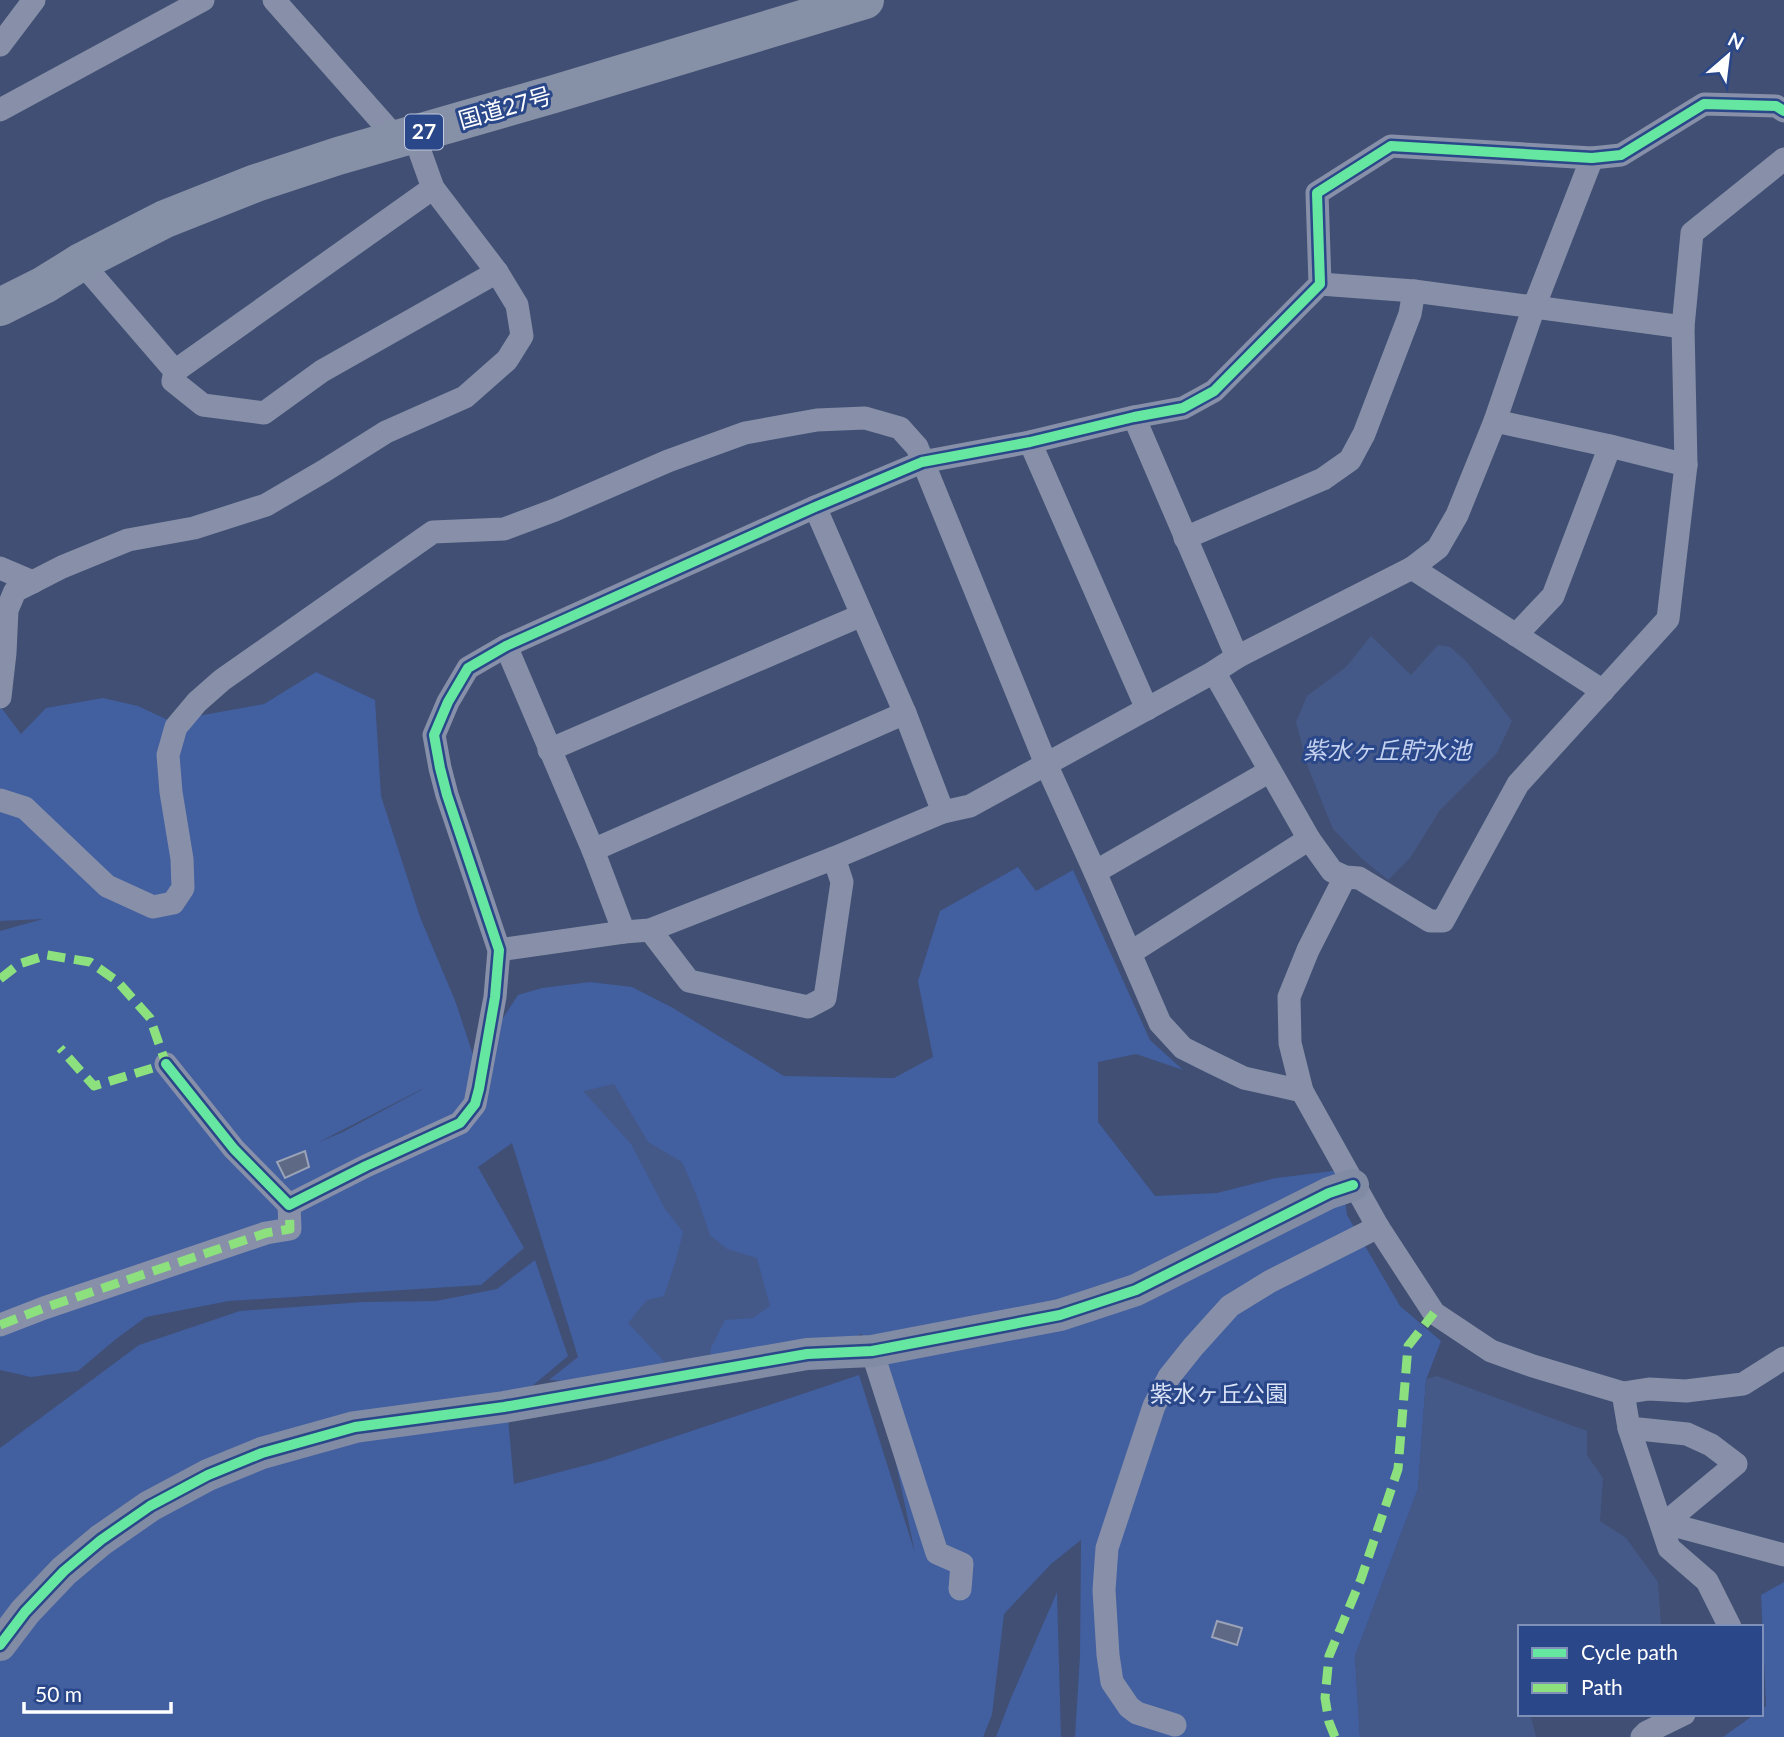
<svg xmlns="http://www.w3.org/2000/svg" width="1784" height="1737" font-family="Lato,'Noto Sans JP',sans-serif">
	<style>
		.green { fill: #425fa0; fill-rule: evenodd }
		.water { fill: #455988 }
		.building { fill: #5d6985; stroke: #9aa3b7; stroke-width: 2 }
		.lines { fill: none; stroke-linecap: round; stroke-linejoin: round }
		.street { stroke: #8790a8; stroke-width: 23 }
		.secondary { stroke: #818ba4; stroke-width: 32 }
		.highway { stroke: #8690a6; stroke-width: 38 }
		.quiet { stroke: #8de07e; stroke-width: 9; stroke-dasharray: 18 9; stroke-linecap: butt }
		.cycleway-casing { stroke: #2a4789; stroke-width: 15 }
		.cycleway { stroke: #66e7a1; stroke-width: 10 }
		.labels { text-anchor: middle; stroke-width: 6; stroke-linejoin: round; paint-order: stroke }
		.shield { fill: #2a4789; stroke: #bfc8dc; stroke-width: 2 }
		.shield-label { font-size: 21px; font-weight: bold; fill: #fff }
		.street-label { font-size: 23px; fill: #fff; stroke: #2a4789 }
		.park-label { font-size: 23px; fill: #dbe4f7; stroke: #2a4789 }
		.water-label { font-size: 24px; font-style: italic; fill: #c4d2f0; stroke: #2a4789 }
	</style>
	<rect width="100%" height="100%" fill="#404f73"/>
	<!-- green -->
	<g class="green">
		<path d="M316,672l59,28 6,96 39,121 36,86 19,58 43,-66 24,-7 48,-6 42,5 41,21 111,68 110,2 39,-21 -15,-76 22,-70 78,-44 18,24 37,-21 77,170 33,30 -47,-16 -38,8v60l57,74 62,-3 59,-15 65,-8 6,45 53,91 41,35 -15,39 -8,109 -63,167 5,81h-285l5,-82 1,-115 -30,24 -47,50 -12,101 -9,22h-983v-289l139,-103 101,-34 123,-9 73,-1 61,-12 38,-29 33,96 -61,51 7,77 88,-23 257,-86 56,178 -23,-109 -30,-110 -26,9 -181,43 -106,-6 29,-23 -66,-214 -34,24 46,81 -43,37 -252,16 -83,16 -30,22 -38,32 -47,6 -31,-7v-439l43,-12 -43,2v-215l21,28 25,-26 57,-10 35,8 32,15 94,-17zM423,1089l-80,43 -24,10 103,-53z"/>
		<path d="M1784,1582v155h-61l32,-23h6v-4l5,-4 -5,-111z"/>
		<path d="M1057,1592l4,145h-65l15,-39z"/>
	</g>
	<!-- water -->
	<g class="water">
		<path d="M1371,636l40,39 27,-30 12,2 16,14 46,60 -15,32 -57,57 -30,48 -22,22 -27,-22 -28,-29 -25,-62 -12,-45 11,-26 39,-29z"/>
		<path d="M614,1084l34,58 34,20 14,32 14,41 17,14 30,9 13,48 -17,12 -28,2 -14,28 -1,15 -39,9 -10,-14 -33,-35 19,-23 17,-4 12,-36 7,-28 -18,-23 -34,-65 -48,-53z"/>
		<path d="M1437,1376l150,55v24l16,23 -3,43 26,17 32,44 3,45h-141v87h10l6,23h-176l-5,-81 63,-167 8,-110z"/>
	</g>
	<!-- building -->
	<g class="building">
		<path d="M305,1151l4,16 -24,11 -8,-16z"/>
		<path d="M1217,1621l25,7 -5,17 -25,-8z"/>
	</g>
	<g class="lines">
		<!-- street -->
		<g class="street">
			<path d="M274,0l123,139"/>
			<path d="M0,45l34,-45"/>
			<path d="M0,110l203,-110"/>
			<path d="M81,262l94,109 -2,10 30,24 61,8 58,-42 175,-99"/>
			<path d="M1320,284l94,7 269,36"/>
			<path d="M175,371l258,-183"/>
			<path d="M1134,417l103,240"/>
			<path d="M1495,421l115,25 76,19"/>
			<path d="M1030,442l117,267"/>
			<path d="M815,507l90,206 38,99"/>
			<path d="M1185,538l138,-59 27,-19 14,-26 46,-120 4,-23"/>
			<path d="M0,568l33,14"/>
			<path d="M1412,568l191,123"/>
			<path d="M1516,635l37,-39 57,-150"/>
			<path d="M506,646l87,204 31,82"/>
			<path d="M1214,672l95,167 23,32 13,6 14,1 71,43h13l75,-137 150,-165 18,-154 -3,-138 9,-94 92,-74"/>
			<path d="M0,697l5,-44 2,-43 8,-19 47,-24 66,-27 66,-12 72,-23 58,-34 62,-39 79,-35 42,-37 15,-24 -5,-31 -20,-33 -64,-84 -19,-53"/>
			<path d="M549,750l313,-135"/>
			<path d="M0,800l25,8 82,78 46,21 20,-4 10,-15 -1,-29 -11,-67 -3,-37 8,-28 21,-25 25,-22 211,-148 71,-3 51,-19 113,-49 77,-28 72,-13 48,-2 35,10 17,19 129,317 49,108 65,151 23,25 28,14 33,16 58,13"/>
			<path d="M593,850l312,-137"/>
			<path d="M1095,872l175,-101"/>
			<path d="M1345,877l-37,73 -19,47 1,46 12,48 76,136 56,86 57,38 42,15 90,27 26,-4 37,2 57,-7 41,-26"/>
			<path d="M650,930l39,51 119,26 17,-9 17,-116 -8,-24"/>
			<path d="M499,950l125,-18 26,-2 184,-72 109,-46 27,-6 244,-134 23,-15 175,-89 26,-20 19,-33 38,-94 39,-114 58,-149"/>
			<path d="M1130,953l179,-114"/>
			<path d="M289,1205l77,-39 94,-43 15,-19 20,-107 4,-47 -52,-155 -7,-27 -6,-33 14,-33 20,-34 38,-22 309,-139 107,-45 108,-20 104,-25 49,-9 31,-17 106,-107 -3,-91 74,-47 201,12 29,-3 83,-51 72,2 8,5"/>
			<path d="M0,1325l44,-17 222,-75 24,-4 -1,-24 -55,-56 -68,-85"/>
			<path d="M872,1351l65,202 25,11 -2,25"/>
			<path d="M1623,1393l6,35 58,6 24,11 25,19 -71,59 119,32"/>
			<path d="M1629,1428l40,120 38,33 23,46"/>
			<path d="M1175,1725l-38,-12 -8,-6 -17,-25 -4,-27 -4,-65 3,-42 47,-142 15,-29 24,-30 37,-41 39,-24 109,-55"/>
			<path d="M1642,1737l5,-5 37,-18"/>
		</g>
		<!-- secondary -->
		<path class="secondary" d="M0,1645l25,-33 39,-41 37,-31 49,-34 58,-31 54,-22 93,-26 149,-20 303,-53 65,-3 188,-36 76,-25 193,-97 24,-8"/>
		<!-- highway -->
		<path class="highway" d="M0,307l44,-22 37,-23 84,-43 91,-36 82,-27 216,-62 311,-94"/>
		<!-- quiet -->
		<g class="quiet">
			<path d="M0,979l19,-15 28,-9 43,7 27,19 33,37 16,46 -72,22 -34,-38"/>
			<path d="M0,1325l44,-17 222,-75 24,-4 -1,-24"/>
			<path d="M1335,1737l-6,-15 -4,-24 4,-42 32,-77 37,-110 10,-123 26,-33"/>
		</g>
		<!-- cycleway casing -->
		<g class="cycleway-casing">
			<g id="cycleway">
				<path d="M166,1064l68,85 55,56 77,-39 94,-43 15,-19 4,-15 16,-92 4,-47 -52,-155 -7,-27 -6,-33 14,-33 20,-34 38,-22 309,-139 107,-45 108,-20 104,-25 49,-9 31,-17 106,-107 -3,-91 74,-47 201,12 29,-3 83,-51 72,2 8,5"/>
				<path d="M0,1645l25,-33 39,-41 37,-31 49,-34 58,-31 54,-22 93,-26 149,-20 303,-53 65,-3 188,-36 76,-25 193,-97 24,-8"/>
			</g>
		</g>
		<!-- cycleway -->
		<use href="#cycleway" class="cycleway"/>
	</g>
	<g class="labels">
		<!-- shield labels -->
		<rect class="shield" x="405" y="114.5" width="38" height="35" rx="5"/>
		<g class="shield-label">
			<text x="424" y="139">27</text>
		</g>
		<!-- street labels -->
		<g class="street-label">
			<text transform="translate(505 108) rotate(-16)" y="8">国道27号</text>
		</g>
		<!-- park labels -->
		<g class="park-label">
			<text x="1219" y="1402">紫水ヶ丘公園</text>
		</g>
		<!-- water labels -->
		<g class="water-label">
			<text x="1387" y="759">紫水ヶ丘貯水池</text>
		</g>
	</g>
	<!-- legend -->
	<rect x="1518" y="1625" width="245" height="91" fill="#2a4789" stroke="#7f91b8" stroke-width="2"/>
	<rect x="1532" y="1648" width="35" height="10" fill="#66e7a1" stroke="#7f91b8" stroke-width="2"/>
	<text x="1581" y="1660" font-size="21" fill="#ffffff">Cycle path</text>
	<rect x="1532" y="1683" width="35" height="10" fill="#8de07e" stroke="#7f91b8" stroke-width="2"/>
	<text x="1581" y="1695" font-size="21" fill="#ffffff">Path</text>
	<!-- north arrow -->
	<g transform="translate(1728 56) rotate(28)" stroke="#2a4789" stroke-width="5" paint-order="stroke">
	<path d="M0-5L12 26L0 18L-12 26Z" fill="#ffffff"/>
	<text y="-10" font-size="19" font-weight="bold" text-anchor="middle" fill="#ffffff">N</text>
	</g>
	<!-- scale -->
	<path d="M24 1702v10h147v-10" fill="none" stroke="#ffffff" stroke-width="3.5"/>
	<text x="35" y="1702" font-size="21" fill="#ffffff" stroke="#2a4789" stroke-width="5" paint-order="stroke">50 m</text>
</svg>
